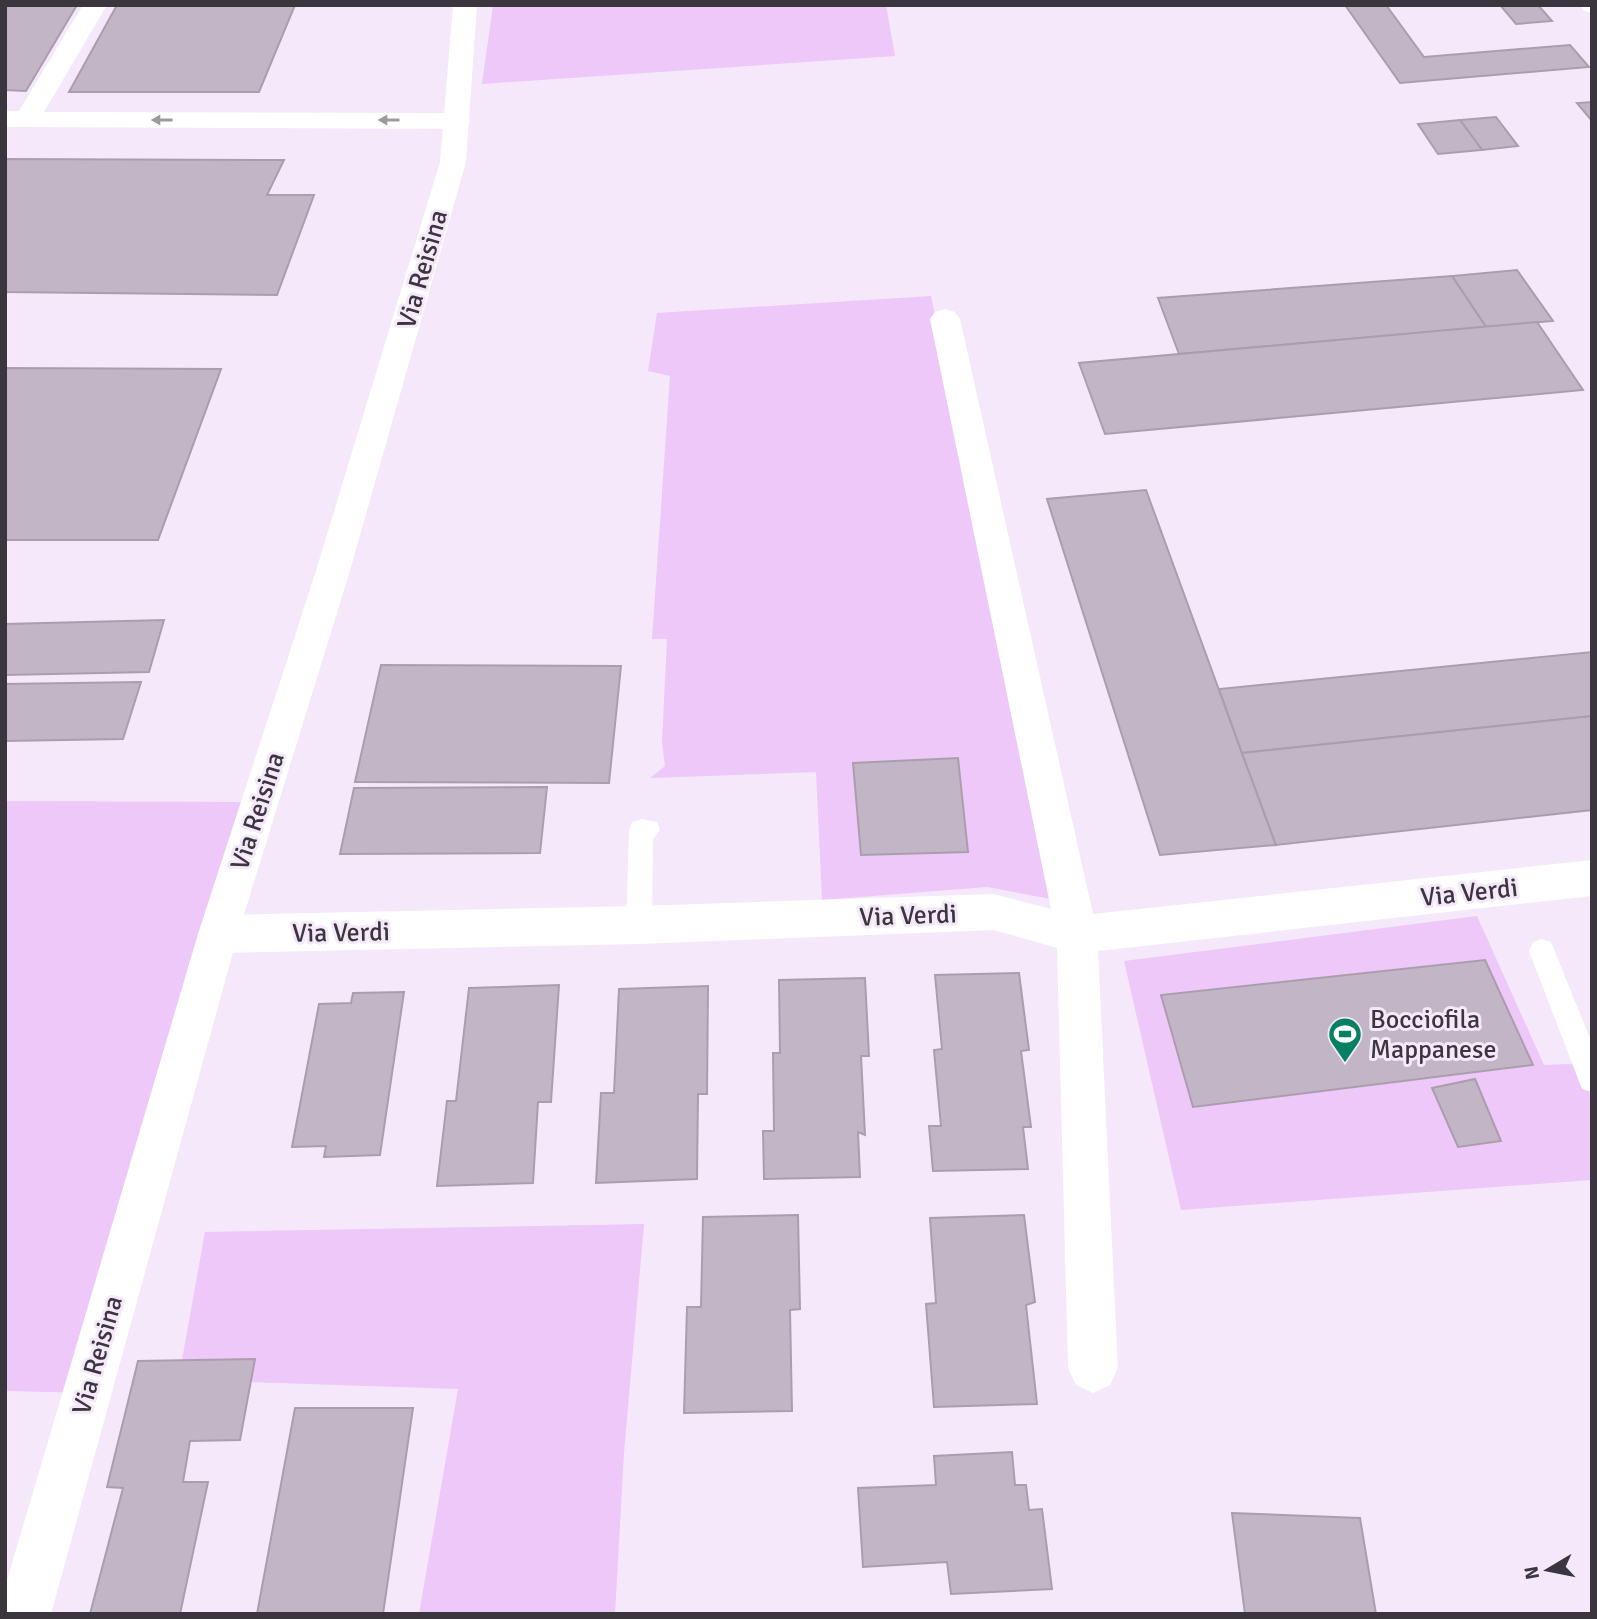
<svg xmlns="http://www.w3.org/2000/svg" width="1597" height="1619" font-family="Signika,sans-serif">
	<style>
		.green { fill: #edc8f9 }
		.building { fill: #c2b6c6; stroke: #aa9eae; stroke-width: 2 }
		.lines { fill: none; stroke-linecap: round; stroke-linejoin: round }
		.service { fill: #fff; fill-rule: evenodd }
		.minor { fill: #fff; fill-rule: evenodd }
		.tertiary { fill: #fff; fill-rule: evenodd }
		.oneway { fill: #9d9a9e }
		.labels { text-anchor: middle; stroke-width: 6; stroke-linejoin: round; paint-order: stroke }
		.street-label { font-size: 26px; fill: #3b363d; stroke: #f5e8fa }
		.poi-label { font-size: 26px; fill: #3b363d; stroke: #f5e8fa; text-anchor: start }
	</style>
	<rect width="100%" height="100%" fill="#f5e8fa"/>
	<!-- green -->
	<g class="green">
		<path d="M493,5h393l9,51 -413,28z"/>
		<path d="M931,296l125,604 -69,-13 -165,13 -6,-128 -166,6 15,-12 -3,-24 5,-103h-15l18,-263 -22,-5 9,-58z"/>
		<path d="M5,801l255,1 -166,591 -89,-2z"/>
		<path d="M1477,916l67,149 48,-2v117l-411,30 -57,-249z"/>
		<path d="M644,1224l-20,229 -9,161h-196l39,-225 -208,-7 4,-23 -72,1 23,-128z"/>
	</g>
	<!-- building -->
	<g class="building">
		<path d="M5,5h72l-51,86 -21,-1z"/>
		<path d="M117,5h178l-36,87h-190z"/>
		<path d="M1345,5h41l38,52 146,-12 19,22 -189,16z"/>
		<path d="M1500,5h38l14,16 -36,3z"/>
		<path d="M1592,102v19l-15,-18z"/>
		<path d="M1496,117l22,29 -36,4 -22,-30z"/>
		<path d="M1460,120l22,30 -44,4 -20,-30z"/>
		<path d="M5,159l279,1 -17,35h47l-37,100 -272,-3z"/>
		<path d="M1517,270l36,51 -67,6 -34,-51z"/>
		<path d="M1452,276l34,51 -307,27 -21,-56z"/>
		<path d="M1537,322l46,68 -478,44 -26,-71z"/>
		<path d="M5,368l216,1 -63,171h-153z"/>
		<path d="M1146,490l96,263 34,92 -116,10 -113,-356z"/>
		<path d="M164,620l-15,52 -144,3v-51z"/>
		<path d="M1592,652v64l-350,37 -23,-64z"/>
		<path d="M381,665l240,1 -12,117 -254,-1z"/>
		<path d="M141,682l-18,57 -118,2v-57z"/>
		<path d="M1592,716v94l-316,35 -34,-92z"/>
		<path d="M958,758l10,94 -107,3 -8,-92z"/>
		<path d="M547,787l-7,66 -200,1 14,-66z"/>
		<path d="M1485,960l48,105 -340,42 -32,-112z"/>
		<path d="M1019,973l10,77 -8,1 10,76h-8l5,42 -95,2 -4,-45h12l-7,-76 8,-1 -7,-74z"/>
		<path d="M865,978l4,78h-8l4,79 -7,-3 2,45 -96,2 -1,-48h11l-1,-78h7l-1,-73z"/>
		<path d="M559,985l-8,117h-13l-5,81 -96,3 10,-85h9l13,-113z"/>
		<path d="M708,986l-1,108h-9l-1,85 -101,4 5,-90h13l5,-104z"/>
		<path d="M404,992l-24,163 -56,2 2,-11 -34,1 27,-143 32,-1 2,-10z"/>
		<path d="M1475,1079l26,62 -43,6 -26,-59z"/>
		<path d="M798,1215l2,94 -10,1 2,101 -108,2 3,-106h14l2,-90z"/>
		<path d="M1024,1215l11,87 -9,3 11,99 -103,3 -8,-103 10,-1 -6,-85z"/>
		<path d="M255,1359l-15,81 -50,1 -7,41h25l-28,132h-90l33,-126 -16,-1 31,-126z"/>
		<path d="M295,1408h118l-30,206h-126z"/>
		<path d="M1012,1452l3,33h11l3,25 13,-1 10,80 -101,5 -4,-32 -84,5 -5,-79 78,-3 -2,-29z"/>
		<path d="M1232,1513l128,5 16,96h-131z"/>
	</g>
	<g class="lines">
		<!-- service -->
		<g class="service">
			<path d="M641,819l16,3 3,8 -7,9 -1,86 -4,8 -9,4 -9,-4 -4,-8 3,-95 3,-8z"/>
			<path d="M1542,939l9,3 41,101v49l-10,-3 -53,-138 4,-9z"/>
		</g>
		<!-- minor -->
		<g class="minor">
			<path d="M83,5h24l-63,107 413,1 9,3 4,5 -4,5 -9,3 -452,-2v-16h14z"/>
			<path d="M1580,5h12v8l-8,-2z"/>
			<path d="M945,309l10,3 5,7 133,595 499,-54v36l-494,55 20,417 -8,17 -17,8 -17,-8 -8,-17 -11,-420 -63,-18 -355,14 -421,9 -14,-6 -6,-13 6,-13 14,-6 421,-9 355,-12 57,15 -121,-590 5,-7z"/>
		</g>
		<!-- tertiary -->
		<path class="tertiary" d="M453,5h24l-11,157 -117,412 -111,360 -187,680h-46v-27l193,-653 117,-360 125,-412z"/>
	</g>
	<!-- one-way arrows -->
	<defs><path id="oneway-solid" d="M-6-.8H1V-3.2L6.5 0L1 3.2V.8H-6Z" transform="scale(1.75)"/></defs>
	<g class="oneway">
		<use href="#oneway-solid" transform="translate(162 120) rotate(-180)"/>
		<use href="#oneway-solid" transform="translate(389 120) rotate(-180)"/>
	</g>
	<!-- icons -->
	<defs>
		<g id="stadium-pin" transform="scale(1.75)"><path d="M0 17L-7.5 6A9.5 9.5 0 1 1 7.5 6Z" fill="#058161" stroke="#f5e8fa"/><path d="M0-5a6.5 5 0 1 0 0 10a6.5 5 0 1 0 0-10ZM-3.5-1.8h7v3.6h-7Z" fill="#fff"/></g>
	</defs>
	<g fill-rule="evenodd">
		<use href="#stadium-pin" x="1345" y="1034"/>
	</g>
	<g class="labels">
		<!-- street labels -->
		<g class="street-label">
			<text transform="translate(422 269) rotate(-74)" y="9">Via Reisina</text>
			<text transform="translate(257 811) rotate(-72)" y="9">Via Reisina</text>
			<text transform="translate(1469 892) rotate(-6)" y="9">Via Verdi</text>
			<text transform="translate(908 915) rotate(-2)" y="9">Via Verdi</text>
			<text transform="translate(341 932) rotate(-1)" y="9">Via Verdi</text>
			<text transform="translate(97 1355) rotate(-74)" y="9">Via Reisina</text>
		</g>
		<!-- poi labels -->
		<g class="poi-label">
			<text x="1370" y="1028">Bocciofila<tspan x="1370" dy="30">Mappanese</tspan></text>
		</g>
	</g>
	<!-- border -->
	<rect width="1597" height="1619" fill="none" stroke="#3b363d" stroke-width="14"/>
	<!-- north arrow -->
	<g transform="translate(1548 1570) rotate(260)" stroke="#f5e8fa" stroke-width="5" paint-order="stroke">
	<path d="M0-5L12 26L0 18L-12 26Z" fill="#3b363d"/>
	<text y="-10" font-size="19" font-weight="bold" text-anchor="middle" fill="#3b363d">N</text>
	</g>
</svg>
